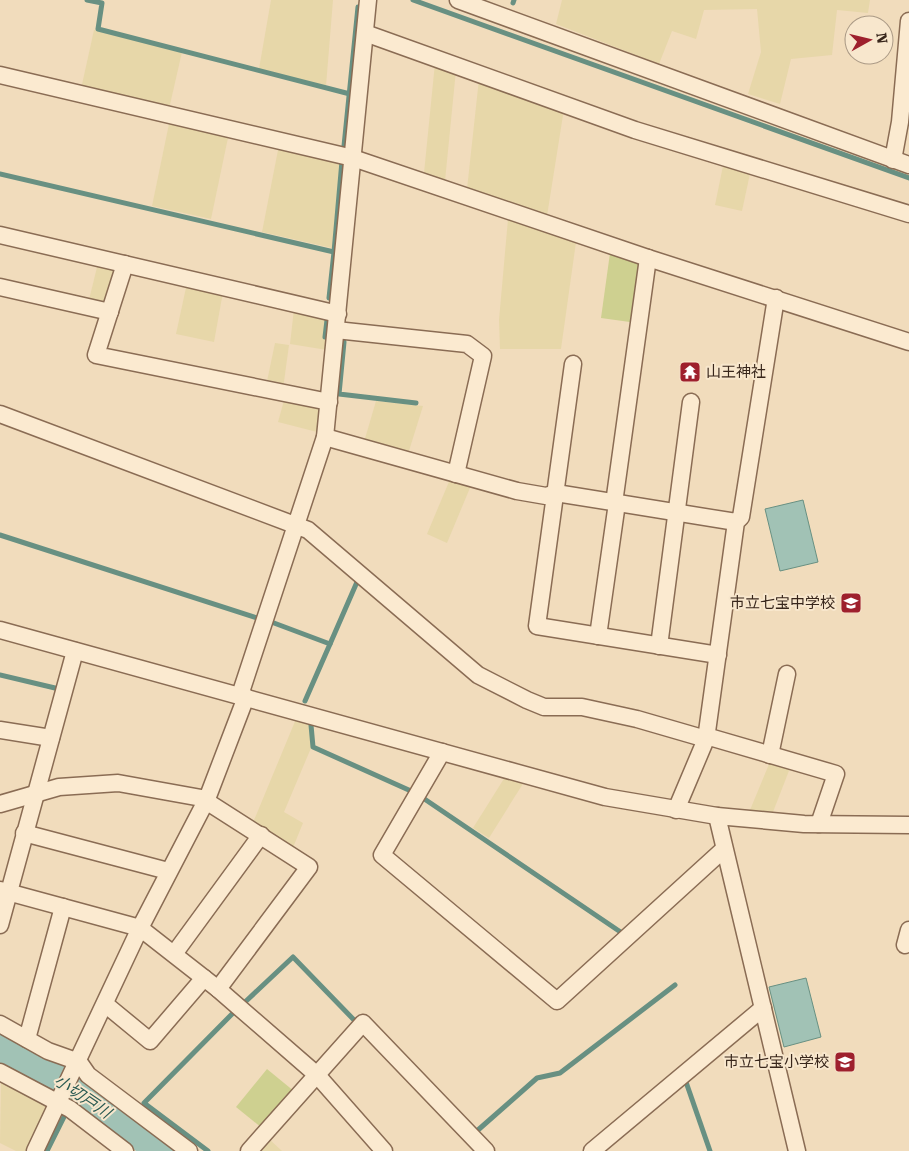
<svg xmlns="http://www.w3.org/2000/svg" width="909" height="1151" font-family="'Roboto Serif','Noto Sans JP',serif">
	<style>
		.farmland { fill: #e7d7a9 }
		.green { fill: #ced090 }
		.water { fill: #a1c2b5; stroke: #689082 }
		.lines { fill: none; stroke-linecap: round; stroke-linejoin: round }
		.stream { stroke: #689082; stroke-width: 5 }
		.river { stroke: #a1c2b5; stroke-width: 30 }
		.minor-casing { stroke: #8a6c54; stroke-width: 19 }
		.minor { stroke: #fbead0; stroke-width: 16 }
		.labels { text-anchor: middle; stroke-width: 4; stroke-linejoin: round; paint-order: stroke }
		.poi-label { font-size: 15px; fill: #38261b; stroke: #f8e7cd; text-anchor: end }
		.water-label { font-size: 16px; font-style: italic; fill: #285951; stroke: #f8e7cd }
	</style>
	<rect width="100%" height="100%" fill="#f1dcbc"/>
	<!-- farmland -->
	<g class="farmland">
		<path d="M271,0h62l-7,86 -67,-17z"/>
		<path d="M562,0h308l-2,13 -31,-3 -5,45 -41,4 -11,45 -32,-10 13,-42 -4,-43 -53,1 -8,29 -24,-8 -13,33 -103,-40z"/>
		<path d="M94,30l88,22 -13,57 -88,-20z"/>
		<path d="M435,63l21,7 -11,111 -21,-8z"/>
		<path d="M479,79l85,30 -17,107 -80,-27z"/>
		<path d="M170,119l59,14 -18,86 -59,-13z"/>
		<path d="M279,145l61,17 -8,86 -70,-16z"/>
		<path d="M724,161l27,8 -9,42 -27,-6z"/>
		<path d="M508,219l68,23 -15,107h-61l-1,-29z"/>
		<path d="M98,263l17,3 3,7 -9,32 -21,-1z"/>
		<path d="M187,283l36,9 -9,50 -38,-8z"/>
		<path d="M294,309l32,7 -2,22 4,1 -1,11 -37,-6z"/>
		<path d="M275,343l14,2 -6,44 -17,-3z"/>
		<path d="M285,397l30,6 5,7 -3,22 -39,-10z"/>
		<path d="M376,401l47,5 -15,48 -44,-12z"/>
		<path d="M451,477l21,6 -25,60 -20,-9z"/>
		<path d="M296,719l13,4 2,25 -27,64 19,11 -11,27 -40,-25z"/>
		<path d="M772,757l20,6 -19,49 -23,-2z"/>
		<path d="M505,777l19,5 -35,56 -16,-10z"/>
		<path d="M1,1081l48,24 -22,46h-11l-16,-8z"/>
		<path d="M268,1138l14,13h-25z"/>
	</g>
	<!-- green -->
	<g class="green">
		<path d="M610,253l34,11 -7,59 -36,-5z"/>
		<path d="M267,1069l28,23 -33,36 -26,-21z"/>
	</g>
	<!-- water -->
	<g class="water">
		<path d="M803,500l15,62 -38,9 -15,-62z"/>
		<path d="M806,978l15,59 -37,10 -15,-60z"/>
	</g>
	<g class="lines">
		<!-- stream -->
		<g class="stream">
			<path d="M87,0l15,3 -4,26 252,65"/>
			<path d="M413,0l496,178"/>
			<path d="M513,3l1,-3"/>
			<path d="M344,146l14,-139"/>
			<path d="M0,174l334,78 -5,46"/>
			<path d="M334,252l8,-91"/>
			<path d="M325,337l2,-17"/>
			<path d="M344,342l-5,52 77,9"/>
			<path d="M0,535l257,83"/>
			<path d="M274,623l56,21 -25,57"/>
			<path d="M330,644l27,-62"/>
			<path d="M0,675l55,13"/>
			<path d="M311,725l2,22 98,44"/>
			<path d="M423,798l199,135"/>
			<path d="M244,1003l49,-46 63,65"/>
			<path d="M686,1082l24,69"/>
			<path d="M129,1127l4,-7"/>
			<path d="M478,1130l59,-52 23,-5 115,-88"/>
			<path d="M47,1151l18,-36"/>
			<path d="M208,1151l-64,-48 91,-92"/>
		</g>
		<!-- river -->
		<path class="river" d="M0,1048l61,31 35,23 65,49"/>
		<!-- minor casing -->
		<g class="minor-casing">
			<g id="minor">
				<path d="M458,0l451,165"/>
				<path d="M365,33l270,97 274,84"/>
				<path d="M0,75l353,83 295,100 261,84"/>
				<path d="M893,160l7,-38 9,-101"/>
				<path d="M0,235l338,79"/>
				<path d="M125,264l-29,91 233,47"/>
				<path d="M0,287l110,25"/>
				<path d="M336,330l131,14 16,12 -27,118"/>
				<path d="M573,364l-36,262 181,29"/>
				<path d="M0,414l308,116 170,145 49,25 17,7h38l55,12 69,20"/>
				<path d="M325,437l192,54 29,5 10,-3 180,29"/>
				<path d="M614,503l34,-245"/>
				<path d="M0,630l605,167 112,19 87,8 105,1"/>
				<path d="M598,636l19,-133"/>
				<path d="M659,646l32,-244"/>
				<path d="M240,695l85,-258 43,-437"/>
				<path d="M0,730l51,8"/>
				<path d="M706,736l130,38 -17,50"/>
				<path d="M442,752l-60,103 175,146 167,-152"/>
				<path d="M770,755l17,-81"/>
				<path d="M206,801l103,66 -91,122"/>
				<path d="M0,804l59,-17 59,-4 89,16"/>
				<path d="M676,810l30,-71 30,-217 5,-5 35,-219"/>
				<path d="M717,816l80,335"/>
				<path d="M24,833l144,38"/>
				<path d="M0,890l140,38 78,61 99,86 67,76"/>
				<path d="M0,925l75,-274"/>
				<path d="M905,945l4,-15"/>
				<path d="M174,954l87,-119"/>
				<path d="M105,1004l45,37 54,-63"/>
				<path d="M0,1024l48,27 31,11 9,13 101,76"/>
				<path d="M27,1039l36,-132"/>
				<path d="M0,1072l70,37 55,42"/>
				<path d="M35,1151l105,-223 67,-129 39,-102"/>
				<path d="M249,1151l114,-128 123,128"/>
				<path d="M592,1151l171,-143"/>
			</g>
		</g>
		<!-- minor -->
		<use href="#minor" class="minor"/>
	</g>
	<!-- icons -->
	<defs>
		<g id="temple-square" transform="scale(1.125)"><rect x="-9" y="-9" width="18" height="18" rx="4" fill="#9e202d" stroke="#f8e7cd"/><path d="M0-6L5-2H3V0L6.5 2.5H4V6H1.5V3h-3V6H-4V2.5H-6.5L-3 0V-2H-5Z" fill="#fff"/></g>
		<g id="school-square" transform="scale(1.125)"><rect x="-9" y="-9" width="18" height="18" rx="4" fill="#9e202d" stroke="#f8e7cd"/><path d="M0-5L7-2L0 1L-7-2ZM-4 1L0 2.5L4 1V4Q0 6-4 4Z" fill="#fff"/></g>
	</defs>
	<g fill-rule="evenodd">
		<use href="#temple-square" x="690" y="372"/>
		<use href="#school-square" x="851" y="603"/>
		<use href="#school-square" x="845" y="1062"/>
	</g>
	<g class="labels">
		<!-- poi labels -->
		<g class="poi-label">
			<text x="706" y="377" text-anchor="start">山王神社</text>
			<text x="835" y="608">市立七宝中学校</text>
			<text x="829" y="1067">市立七宝小学校</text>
		</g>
		<!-- water labels -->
		<g class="water-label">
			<text transform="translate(83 1096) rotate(34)" y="6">小切戸川</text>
		</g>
	</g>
	<!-- north arrow -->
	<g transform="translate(869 40) rotate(82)"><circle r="24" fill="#f8e7cd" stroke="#ab9a86"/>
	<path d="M0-4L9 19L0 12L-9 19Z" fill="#9e202d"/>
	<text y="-8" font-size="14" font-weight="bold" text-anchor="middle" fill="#38261b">N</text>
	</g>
</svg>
